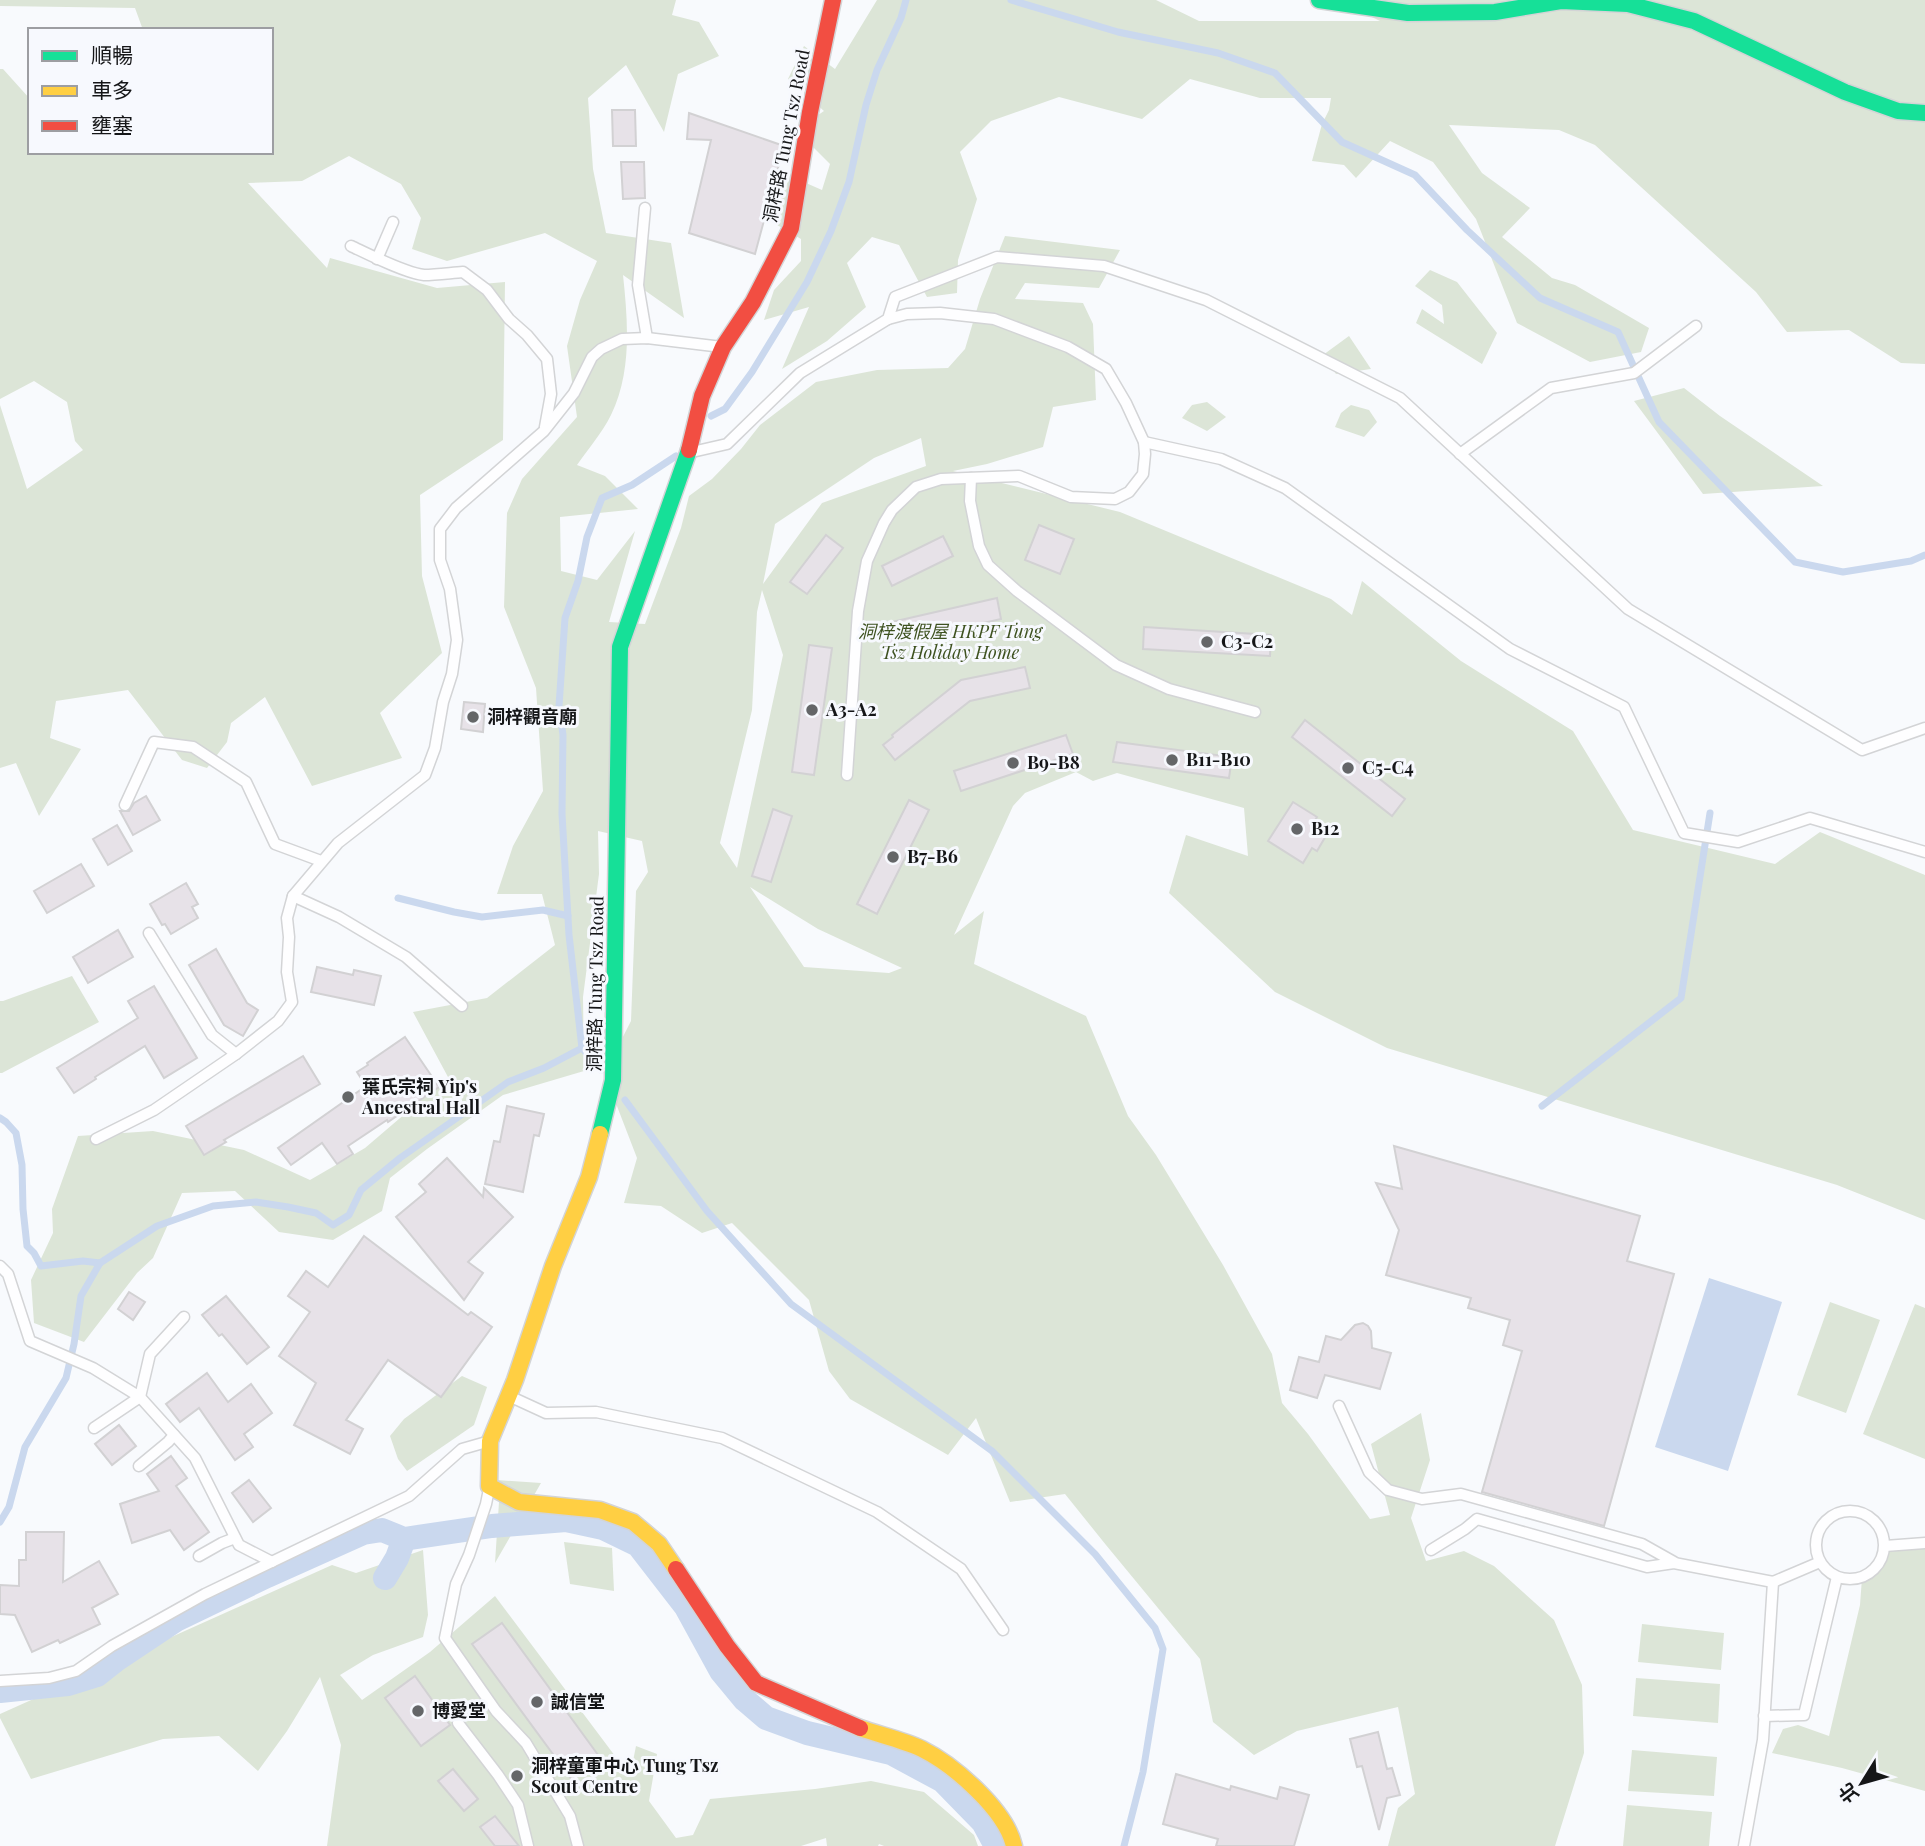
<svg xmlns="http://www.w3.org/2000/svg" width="1925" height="1846" font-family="'Playfair Display','Noto Sans TC',serif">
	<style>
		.green { fill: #dce5d7; fill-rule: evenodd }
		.water { fill: #cad8ee }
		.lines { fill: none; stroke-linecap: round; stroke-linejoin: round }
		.stream { stroke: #cad8ee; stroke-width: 7 }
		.canal { stroke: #cad8ee; stroke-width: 24 }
		.building { fill: #e7e2e8; stroke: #d2d1d3; stroke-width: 2 }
		.lane-casing { stroke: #d3d4d6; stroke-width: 13 }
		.fast-casing { stroke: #d3d4d6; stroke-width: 19 }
		.slow-casing { stroke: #d3d4d6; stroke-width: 19 }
		.jam-casing { stroke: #d3d4d6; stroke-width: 19 }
		.lane { stroke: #fefeff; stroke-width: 10 }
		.fast { stroke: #16e098; stroke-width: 16 }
		.slow { stroke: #ffcf43; stroke-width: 16 }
		.jam { stroke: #f24e42; stroke-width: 16 }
		.poi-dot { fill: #646668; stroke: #f7f9fe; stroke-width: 2.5 }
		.labels { text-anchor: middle; stroke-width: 6; stroke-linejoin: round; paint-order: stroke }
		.street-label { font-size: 18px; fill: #151618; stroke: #f7f9fe }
		.park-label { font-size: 18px; font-style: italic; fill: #3e5220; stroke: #f7f9fe }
		.poi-label { font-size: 18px; font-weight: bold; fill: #151618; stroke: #f7f9fe; text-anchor: start }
	</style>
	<rect width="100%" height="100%" fill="#f8fafd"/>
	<!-- green -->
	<g class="green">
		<path d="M0,0h676l-4,15 27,7 20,34 -41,18 -14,58 -38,-67 -38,33 5,71 13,64 65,10 13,75 -61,-43c5,47 9,97 -12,140 -9,18 -23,34 -34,50l28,11 33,33 -78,8 1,54 36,9 38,-49 -26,91 36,2 36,-96 8,-32 23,-17 29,-30 19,-24 56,-43 61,-12 71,-2 17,-19 15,-50 25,-63 115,14 -21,38 -74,-5 -10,16 68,4 10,21 3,76 -43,7 -10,40 -56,17 -34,7 167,41 211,87 21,16 10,-34 99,80 112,70 60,99 142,34 45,-32 105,43v345l-88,-35 -450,-137 -112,-56 -106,-99 17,-58 62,21 -4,-48 -127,-35 -24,8 -17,-9 -51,21 -12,13 -59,129 30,-24 -10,53 112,52 42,100 28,39 67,110 49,89 10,49 26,31 62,85 20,-4 -19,-71 50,-31 9,47 -19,58 15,43 38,-10 30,15 60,54 28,65 2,68 -29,93h-167l10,-38 17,-14 -17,-87 -101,24 -43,24 -41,-33 -13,-63 -94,-114 -41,-51 -55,8 -34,-84 -28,37 -98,-56 -21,-28 -20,-71 -77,-77 -30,10 -41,-27 -37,-3 13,-45 -22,-57 -9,-31 25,-49 5,-130 12,-19 -6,-31 -44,-10 1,43 -16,123 1,74 -81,24 -76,54 -37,29 -8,33 -49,29 -54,-8 -44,-41 -53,2 -29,65 -16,15 -53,69 -50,-19 -3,-43 22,-47 -1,-24 26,-73 75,-5 91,19 66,30 55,-32 83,-71 -35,-65 74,-14 68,-53 -13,-51h-45l16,-48 30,-55 -7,-103 -32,-81 3,-94 15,-34 55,-62 -10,-71 13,-46 17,-39 -52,-28 -98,28 -35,-12 9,-31 -20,-34 -52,-28 -47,25 -54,2 79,85 3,-10 107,30 68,-6 -2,158 -83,55 2,81 20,77 -62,60 22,45 -90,28 -47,-89 -34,26 -4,19 -20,26 -25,-8 -54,-70 -72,11 -6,37 31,11 -42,67 -23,-53 -16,5v-363l27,84 56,-39 -8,-9 -8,-39 -33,-21 -34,18v-330h3l27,30v53h241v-122h-128l-8,-22 -135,-2zM921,438l5,28 -104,37 -59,81 12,-60 99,-66zM762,590l21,65 -46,213 -17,-25 32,-133 5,-98zM750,887l68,42 84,39 -13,5 -85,-6z"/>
		<path d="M877,0h279l43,21h181l-43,-21h588v364l-24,-1 -52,-33 -62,2 -31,-40 -161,-147 -36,-15 -110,-5 33,48 48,35 -28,29 50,41 23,7 74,43 -8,24 -51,10 -73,-39 -41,-104 -43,-57 -43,-21 -34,37 -12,-13 -32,-4 10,-37 7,-14 2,-12h-71l-70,-19 -48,40 -83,-22 -68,24 -31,31 17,47 -19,61 -1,33 -30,4 -28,-52 -27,-8 -25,26 19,44 -39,34 -45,28 27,-62 -45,13 10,-30 27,-29v-22l-29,-17 18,-46 32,14 8,-26 -34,-34 28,-19 -36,-32 16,-33 31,23z"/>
		<path d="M1430,270l27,12 40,51 -15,31 -66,-41 6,-14 22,15 -2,-19 -27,-19z"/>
		<path d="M1349,336l22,33 -35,5 -13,-19z"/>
		<path d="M1684,388l36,28 103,70 -120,8 -69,-93z"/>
		<path d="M1207,402l19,15 -19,14 -25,-13 10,-13z"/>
		<path d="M1351,405l18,5 8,12 -13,15 -29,-10 6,-14z"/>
		<path d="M72,976l27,46 -97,51h-2v-72h3z"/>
		<path d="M1830,1302l50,18 -34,93 -49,-18z"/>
		<path d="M1915,1304l10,4v151l-62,-25z"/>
		<path d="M462,1376l25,11 -13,38 -67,46 -9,-12 -8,-23 14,-17z"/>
		<path d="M497,1480l44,3 -46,80 4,-61z"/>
		<path d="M564,1542l48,6 2,43 -44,-7z"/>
		<path d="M1925,1543v248l-83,-23 -70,-15 11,-24 15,-4 31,11 31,-131 2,-27c14,-8 20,-16 23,-32z"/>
		<path d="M423,1550l5,65 -5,22 -50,18 -33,20 22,25 68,-48 65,-56 135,180 6,-30 21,8 -8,47 27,37 17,-3 17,-36 105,-10 56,-8 53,11 50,43 4,11h-94l-5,-2 -1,2h-51l-1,-8 -25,8h-474l14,-101 -21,-68 -33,54 -29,40 -39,-35 -56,3 -132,40 -31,-61v-4l332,-149 24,8z"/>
		<path d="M1642,1624l82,9 -3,37 -83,-8z"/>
		<path d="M1636,1678l84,6 -2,39 -85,-7z"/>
		<path d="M1632,1750l85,7 -3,39 -86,-5z"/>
		<path d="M1627,1805l85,7 -3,34h-86z"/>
	</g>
	<!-- water -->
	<path class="water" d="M1709,1278l73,24 -54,169 -73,-24z"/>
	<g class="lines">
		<!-- stream -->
		<g class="stream">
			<path d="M1011,0l107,32 100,21 57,20 67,69 73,33 52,55 73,68 78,34 41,90 136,140 48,10 68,-11 14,-6"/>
			<path d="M711,416l14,-7 27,-37 55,-90 24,-51 18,-49 17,-77 11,-35 24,-52 5,-18"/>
			<path d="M398,898l56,14 28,5 61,-7 25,6"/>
			<path d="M601,1070l-19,-22 -13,-113 -7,-121 1,-79 -4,-29 6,-88 13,-37 9,-44 15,-39 30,-13 44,-29"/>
			<path d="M625,1100l82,111 84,93 201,147 103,103 60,74 8,21 -20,123 -19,74"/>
			<path d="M1542,1106l139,-108 29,-185"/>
			<path d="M0,1118l6,4 10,11 6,32 1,44 4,37 7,7 7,13 42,-5 17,2"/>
			<path d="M0,1522l9,-15 16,-60 41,-69 8,-34 7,-48 19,-33 57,-37 56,-20 43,-4 32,5 28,6 17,12 16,-10 12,-25 39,-32 108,-76 36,-14 38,-20"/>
		</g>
		<!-- canal -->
		<g class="canal">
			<path d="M385,1578l12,-20 7,-19"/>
			<path d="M0,1691l68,-7 29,-9 19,-15 60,-40 91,-44 96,-43 19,-3 22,9 88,-13 74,-6 37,8 35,17 48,62 35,64 24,29 21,18 41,15 84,20 52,28 40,41 13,24"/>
		</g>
	</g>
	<!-- building -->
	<g class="building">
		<path d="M612,110h23l1,36h-23z"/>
		<path d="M689,113l95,33 -29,108 -66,-21 22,-93 -24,-1z"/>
		<path d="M621,162h23l1,36 -22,1z"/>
		<path d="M1039,525l35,14 -14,35 -35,-14z"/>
		<path d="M826,535l17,13 -36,46 -17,-12z"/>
		<path d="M943,536l10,20 -61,30 -10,-20z"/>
		<path d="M997,598l4,21 -114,26 -4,-21z"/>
		<path d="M1144,627l127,8 -1,21 -127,-7z"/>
		<path d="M809,645l23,3 -18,127 -22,-3z"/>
		<path d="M1025,667l5,21 -60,13 -75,59 -12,-15 10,-8 -1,-2 69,-55z"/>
		<path d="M464,702l21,2 -2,28 -22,-3z"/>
		<path d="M1305,720l100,79 -13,17 -100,-79z"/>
		<path d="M1066,735l7,19 -112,37 -7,-20z"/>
		<path d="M1117,742l115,15 -3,21 -116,-16z"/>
		<path d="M146,796l14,24 -27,15 -13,-24h9l5,-8z"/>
		<path d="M909,800l20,10 -52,104 -20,-10z"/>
		<path d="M1293,802l24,15 -5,8 15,9 -10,17 -5,-3 -9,15 -35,-22z"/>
		<path d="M773,809l19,7 -21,66 -19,-6z"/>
		<path d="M117,825l15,26 -24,14 -15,-26z"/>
		<path d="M81,864l13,22 -47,27 -13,-22z"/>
		<path d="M186,883l12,21 -6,3 6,11 -27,16 -6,-10 -3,1 -12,-21z"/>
		<path d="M118,930l15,27 -45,26 -15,-26z"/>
		<path d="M216,949l31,54 11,7 -15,26 -19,-11 -35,-60z"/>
		<path d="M317,967l36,8 1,-5 27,6 -7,29 -63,-13z"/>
		<path d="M154,986l43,72 -33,20 -19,-32 -50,31 1,2 -22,14 -17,-25 81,-50 -10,-17z"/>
		<path d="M405,1037l34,50 -51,35 -1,-2 -39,26 5,8 -16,10 -15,-21 -31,22 -13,-17 88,-62 -9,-14 11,-7 -1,-2z"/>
		<path d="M303,1056l17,28 -96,56 2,2 -22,13 -18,-29z"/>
		<path d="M507,1106l37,8 -5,22 -5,-1 -11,57 -38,-8 9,-43 6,1z"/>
		<path d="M1394,1146l246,70 -13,45 47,13 -70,252 -122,-34 40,-141 -19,-6 7,-25 -42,-12 3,-10 -85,-23 13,-45 -23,-47 26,6z"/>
		<path d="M447,1158l36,39 1,-9 29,29 -45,45 15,11 -19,27 -68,-83 30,-25 -7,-8z"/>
		<path d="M364,1236l104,79 3,-3 21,15 -51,70 -53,-37 -42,60 17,9 -13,25 -56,-29 22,-42 -37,-27 31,-44 -22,-16 18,-25 22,16z"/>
		<path d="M129,1292l16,10 -12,18 -15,-11z"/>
		<path d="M226,1296l43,51 -22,17 -25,-30 -3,2 -17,-21z"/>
		<path d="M1363,1323l5,3 3,5 1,17 19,5 -11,36 -55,-14 -8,23 -27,-8 9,-33 20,5 7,-26 15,4 14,-15z"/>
		<path d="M207,1373l21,29 23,-18 21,29 -28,21 9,13 -18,13 -36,-52 -19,14 -14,-18z"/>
		<path d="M119,1425l17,21 -24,19 -17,-21z"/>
		<path d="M171,1456l16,22 -11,8 33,46 -25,18 -14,-20 -38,13 -12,-39 39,-13 -12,-17z"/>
		<path d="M249,1480l22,28 -18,14 -21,-29z"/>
		<path d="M26,1532h38l-1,50 36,-21 19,33 -26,14 8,16 -40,19 -2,-3 -26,12 -17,-37 -15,-1v-29l19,1v-26h7z"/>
		<path d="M502,1623l99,136 -29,21 -100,-136z"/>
		<path d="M415,1676l35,49 -29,21 -36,-48z"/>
		<path d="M1378,1732l9,37 5,-1 8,27 -13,3 -8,32 -17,-64 -5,1 -7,-28z"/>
		<path d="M453,1769l25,30 -14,12 -26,-30z"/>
		<path d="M1176,1774l54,16 1,-4 46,13 3,-12 29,8 -15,51h-78l2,-7 -55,-15z"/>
		<path d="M495,1816l24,30h-24l-15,-19z"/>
	</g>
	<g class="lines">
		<!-- lane casing -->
		<g class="lane-casing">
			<g id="lane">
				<path d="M645,208l-7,77 9,53"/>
				<path d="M351,246c17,8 54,27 73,29 12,0 26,-2 39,-3l24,18 22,29 18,16 20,24 4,35 -6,33"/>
				<path d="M377,259l16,-37"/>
				<path d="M1144,442l77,17 64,29 225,161 114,58 60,126 54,9 72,-24 115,34"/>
				<path d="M692,452l35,-8 73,-71 88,-54 7,-22 102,-40 107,9 102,34 194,98 228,211 234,141 63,-22"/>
				<path d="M1460,454l91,-66 83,-15 62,-47"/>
				<path d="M971,478l-1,23 9,45 9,19 29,26 99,74 53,24 86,23"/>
				<path d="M847,775l11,-164 9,-50 17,-38 8,-13 24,-23 25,-8 78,-3 52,21 44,2 14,-7 14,-18 2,-20 -1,-12 -18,-39 -20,-34 -38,-22 -74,-28 -54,-6 -33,1 -19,5"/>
				<path d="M125,805l29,-63 39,5 53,35 29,62 46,17"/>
				<path d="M293,896l46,21 67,40 56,49"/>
				<path d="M149,933l63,102 24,19"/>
				<path d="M96,1139l58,-29 82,-56 42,-33 14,-19 -5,-30 2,-35 -2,-19 6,-22 45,-53 87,-68 10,-27 8,-46 9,-28 5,-34 -7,-51 -10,-29v-31l16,-21 88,-77 30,-38 18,-36 9,-8 21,-10 25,-1 75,9"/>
				<path d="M0,1266l8,8 22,67 63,27 47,29 55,61 44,87 33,17"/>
				<path d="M509,1396l37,17 50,-1 126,26 155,74 84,57 42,61"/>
				<path d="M1339,1406l30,66 19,18 34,9 39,-5 181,50 32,18"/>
				<path d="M94,1428l46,-31 10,-43 34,-37"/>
				<path d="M139,1466l29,-24 6,-7"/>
				<path d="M489,1489l-3,15 -17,51 -13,29 -11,54 51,73 30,32 44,73 8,30"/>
				<circle cx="1850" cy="1545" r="34"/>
				<path d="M1885,1546l40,-3"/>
				<path d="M1431,1550l34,-21 12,-10 170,48 27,-4 99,19 47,-20"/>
				<path d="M199,1556l23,-13 13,-5"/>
				<path d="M0,1681l49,-3 27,-7 36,-25 93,-52 204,-98 53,-47 28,-8"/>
				<path d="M1764,1716l40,-1 33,-138"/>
				<path d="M458,1723l40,52 20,30 10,41"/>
				<path d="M1744,1846l19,-106 10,-158"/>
			</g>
		</g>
		<!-- fast casing -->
		<g class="fast-casing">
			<g id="fast">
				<path d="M1319,0l89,13 87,-1 66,-11 67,3 66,17 151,71 53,19 27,2"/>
				<path d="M600,1134l13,-54 7,-433 69,-197"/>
			</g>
		</g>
		<!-- slow casing -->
		<g class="slow-casing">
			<g id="slow">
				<path d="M600,1134l-11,43 -36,89 -38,114 -25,61 -1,45 30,16 81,8 33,12 26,22 17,25"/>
				<path d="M860,1728c20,7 43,12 62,21 32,16 84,61 92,97"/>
			</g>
		</g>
		<!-- jam casing -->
		<g class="jam-casing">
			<g id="jam">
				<path d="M689,450l13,-54 21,-49 30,-45 38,-74 19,-116 23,-112"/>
				<path d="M676,1569l51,77 29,37 104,45"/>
			</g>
		</g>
		<!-- lane -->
		<use href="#lane" class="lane"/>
		<!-- fast -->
		<use href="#fast" class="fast"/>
		<!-- slow -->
		<use href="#slow" class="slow"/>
		<!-- jam -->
		<use href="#jam" class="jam"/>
	</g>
	<!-- markers -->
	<g class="poi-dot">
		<circle cx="1207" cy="642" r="7"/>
		<circle cx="812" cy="710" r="7"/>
		<circle cx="473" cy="717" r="7"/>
		<circle cx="1172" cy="760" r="7"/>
		<circle cx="1013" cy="763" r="7"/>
		<circle cx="1348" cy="768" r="7"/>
		<circle cx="1297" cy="829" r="7"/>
		<circle cx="893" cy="857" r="7"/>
		<circle cx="348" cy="1097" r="7"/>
		<circle cx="537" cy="1702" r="7"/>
		<circle cx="418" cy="1711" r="7"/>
		<circle cx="517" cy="1776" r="7"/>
	</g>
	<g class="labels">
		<!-- street labels -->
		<g class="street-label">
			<text transform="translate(787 136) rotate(-79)" y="6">洞梓路 Tung Tsz Road</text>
			<text transform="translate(596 984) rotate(-89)" y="6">洞梓路 Tung Tsz Road</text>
		</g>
		<!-- park labels -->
		<g class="park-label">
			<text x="950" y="638">洞梓渡假屋 HKPF Tung<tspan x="950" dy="21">Tsz Holiday Home</tspan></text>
		</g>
		<!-- poi labels -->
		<g class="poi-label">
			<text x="1221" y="648">C3-C2</text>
			<text x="826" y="716">A3-A2</text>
			<text x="487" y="723">洞梓觀音廟</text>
			<text x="1186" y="766">B11-B10</text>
			<text x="1027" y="769">B9-B8</text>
			<text x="1362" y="774">C5-C4</text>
			<text x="1311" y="835">B12</text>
			<text x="907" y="863">B7-B6</text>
			<text x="362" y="1093">葉氏宗祠 Yip's<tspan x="362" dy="21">Ancestral Hall</tspan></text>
			<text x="551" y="1708">誠信堂</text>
			<text x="432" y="1717">博愛堂</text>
			<text x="531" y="1772">洞梓童軍中心 Tung Tsz<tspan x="531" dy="21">Scout Centre</tspan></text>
		</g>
	</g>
	<!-- legend -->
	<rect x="28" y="28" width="245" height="126" fill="#f7f9fe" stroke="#9d9ea2" stroke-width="2"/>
	<rect x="42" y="51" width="35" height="10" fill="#16e098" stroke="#9d9ea2" stroke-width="2"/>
	<text x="91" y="63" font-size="21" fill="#151618">順暢</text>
	<rect x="42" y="86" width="35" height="10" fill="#ffcf43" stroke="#9d9ea2" stroke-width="2"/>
	<text x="91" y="98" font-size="21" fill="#151618">車多</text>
	<rect x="42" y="121" width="35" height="10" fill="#f24e42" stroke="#9d9ea2" stroke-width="2"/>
	<text x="91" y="133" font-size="21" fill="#151618">壅塞</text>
	<!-- north arrow -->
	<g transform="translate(1862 1783) rotate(233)" stroke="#f7f9fe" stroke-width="5" paint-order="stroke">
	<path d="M0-5L12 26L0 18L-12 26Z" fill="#151618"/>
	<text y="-10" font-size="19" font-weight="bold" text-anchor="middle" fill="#151618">北</text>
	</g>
</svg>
